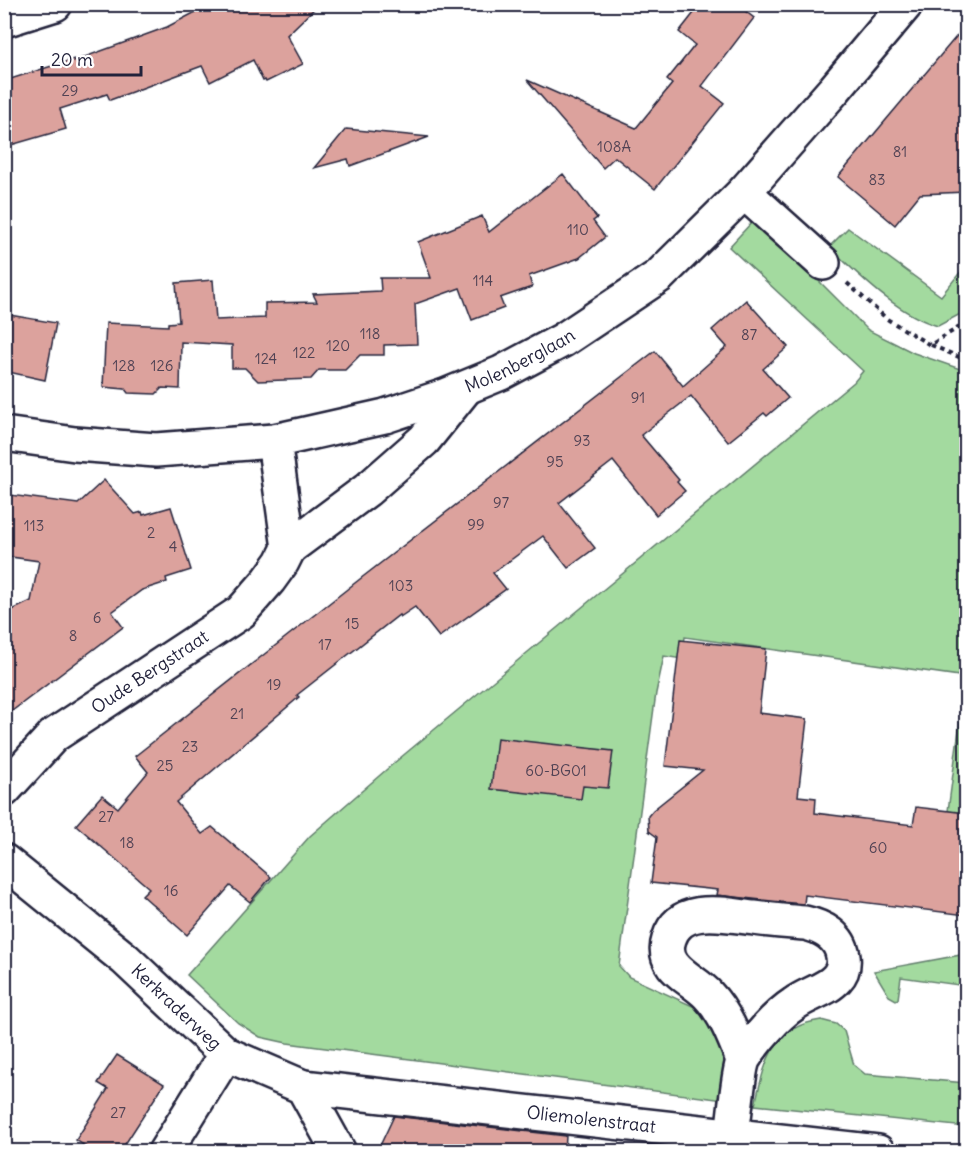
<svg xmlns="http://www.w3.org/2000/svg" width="971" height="1156" font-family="Delius,sans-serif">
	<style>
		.green { fill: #a3da9f; stroke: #627e6d; stroke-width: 1.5 }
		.building { fill: #dca29d; stroke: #22223b; stroke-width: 1.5 }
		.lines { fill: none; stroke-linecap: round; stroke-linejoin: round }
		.minor-casing { stroke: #22223b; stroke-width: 38 }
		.path { stroke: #22223b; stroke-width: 4; stroke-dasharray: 4.5 4.5; stroke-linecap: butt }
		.minor { stroke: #fff; stroke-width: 33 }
		.labels { text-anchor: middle; stroke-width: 6; stroke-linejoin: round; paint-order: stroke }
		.number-label { font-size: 15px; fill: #504254 }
		.street-label { font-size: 18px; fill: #22223b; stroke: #fff }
	</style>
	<rect width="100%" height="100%" fill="#fff"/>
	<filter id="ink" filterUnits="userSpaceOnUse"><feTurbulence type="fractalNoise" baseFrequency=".0167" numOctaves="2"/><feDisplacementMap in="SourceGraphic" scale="12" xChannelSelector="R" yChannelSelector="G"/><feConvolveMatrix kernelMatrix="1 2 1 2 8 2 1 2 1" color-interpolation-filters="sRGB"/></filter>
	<g filter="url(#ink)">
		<!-- green -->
		<g class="green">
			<path d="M753,221l63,57 52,52 46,23 52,18v443l-18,-3 18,-134 -281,-40 -3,22 -18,-3 -8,37 -37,273 10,11 79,36 25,39 -9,48 -437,-57 -27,-6 -22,-14 -51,-48 123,-139 84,-73 460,-381 9,-11 -134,-124z"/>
			<path d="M848,228l93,68 25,-31v46l-28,15c-40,-11 -79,-51 -109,-79z"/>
			<path d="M966,954v32l-65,-9 -3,22 -2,1 -7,-4 -15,-25z"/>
			<path d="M821,1020l15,4 8,7 10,34 11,9 101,9v44l-211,-22c10,-43 16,-78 66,-85z"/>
		</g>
		<!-- building -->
		<g class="building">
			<path d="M211,4h108l-32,31 16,29 -37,18 -1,-2 -2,1 -10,-21 -43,22 -8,-16 -92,34 -3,-6 -47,15 6,20 -62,18v-66l70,-22v2l93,-34z"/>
			<path d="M701,4h35l18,14 -52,68 22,17 -69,86 -40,-32 -12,11 -76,-88 109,48 36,-44 -5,-4 28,-35 -16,-13z"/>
			<path d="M966,25v167l-46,2 -25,31 -57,-48z"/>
			<path d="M346,129l83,8 -79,29 -2,-7 -34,9z"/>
			<path d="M563,174l34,44 -4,3 12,16 -26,21 -50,18 3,11 -32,11 4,10 -32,12 -12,-32 -45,16 2,40 -33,1v10h-24l-15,15h-26l-8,9 -53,2 -13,-13h-13v-23l-51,-3 -1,47 -18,-1 -6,6 -28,-1 -3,-4 -22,-2 3,-64 62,3v-3l11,-1 -3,-39 37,-3 3,40 49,-2v-15l52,-1 -4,-8 68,-3 -1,-13h51l-13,-36 64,-26 7,16z"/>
			<path d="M746,300l42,47 -25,22 25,29 -21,18 -3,-3 -36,29 -37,-46 -50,39 38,45 -2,2 8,9 -29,24 -43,-54 -54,42 36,45 -27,20 -25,-32 -50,37 13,16 -67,48 -24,-30 -15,10 -1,-2 -102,80 2,2 -123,105 26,32 10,-7 59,50 -21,25 -20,-16 -43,49 -45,-40 7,-7 -73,-63 26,-30 16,13 30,-36 -13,-16 225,-177 295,-228 28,35 44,-39 -15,-17z"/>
			<path d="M4,314l52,9 -11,57 -41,-9z"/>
			<path d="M104,480l31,34 7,-2 1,3 28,-8 20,63 -25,8 1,4 -25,8 -30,22 11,15 -119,90v-103l27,-13 8,-40 -35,-5v-41l6,-20 68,9z"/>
			<path d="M680,640l86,9 -7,64 48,6 -9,77 18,2 -1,15 98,12 3,-18 50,6v102l-161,-20 -1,9 -23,-2 -64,-7 1,-5 -67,-7 6,-46 -8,-6 -1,-15 5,-6 50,-40 -38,-4z"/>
			<path d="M497,738l116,13 -5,37 -25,-2 -2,13 -90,-10z"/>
			<path d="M117,1055l47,29 -44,68h-26l-18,-12 32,-51 -10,-6z"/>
			<path d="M394,1116l172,20 -1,16h-188z"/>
		</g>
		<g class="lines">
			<!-- minor casing -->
			<g class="minor-casing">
				<g id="minor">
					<path d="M4,20l51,-16"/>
					<path d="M744,192l79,71"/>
					<path id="s1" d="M4,434l71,10 81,6 118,-9 111,-25 60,-20 56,-23 62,-33 96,-64 85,-84 89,-101 73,-87"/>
					<path d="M289,548l78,-58 57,-50 41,-51"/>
					<path id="s2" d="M4,790l49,-54 188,-124 28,-32 13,-18 7,-14 -15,-107"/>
					<path id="s3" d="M4,861l121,98 101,95 77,33 36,65"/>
					<path id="s4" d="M303,1087l575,65"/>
					<path d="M732,1135c2,-14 7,-68 12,-77 11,-18 33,-43 50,-54 13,-10 33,-14 43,-26 6,-6 7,-14 6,-22 -3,-20 -20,-29 -38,-33 -17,-1 -34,-3 -51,-5 -28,-3 -74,-15 -85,21 -3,9 -2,18 4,26 9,12 25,19 35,30 17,18 26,42 35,65"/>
					<path d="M165,1152l61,-98"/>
				</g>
			</g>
			<!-- path -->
			<g class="path">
				<path d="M847,283l40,36 43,26 36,-22"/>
				<path d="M931,345l35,15"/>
			</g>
			<!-- minor -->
			<use href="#minor" class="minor"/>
		</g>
	</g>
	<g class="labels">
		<!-- number labels -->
		<g class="number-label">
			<text x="70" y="96">29</text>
			<text x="614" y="152">108A</text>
			<text x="900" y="157">81</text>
			<text x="877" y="185">83</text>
			<text x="578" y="235">110</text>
			<text x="483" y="286">114</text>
			<text x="370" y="339">118</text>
			<text x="749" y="340">87</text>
			<text x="338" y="351">120</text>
			<text x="304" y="358">122</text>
			<text x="266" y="364">124</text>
			<text x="124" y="371">128</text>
			<text x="162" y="371">126</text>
			<text x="638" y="403">91</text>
			<text x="582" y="446">93</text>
			<text x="555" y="467">95</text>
			<text x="501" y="508">97</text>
			<text x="476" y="530">99</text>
			<text x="34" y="531">113</text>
			<text x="151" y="538">2</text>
			<text x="173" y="552">4</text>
			<text x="401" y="591">103</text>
			<text x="97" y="623">6</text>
			<text x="352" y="629">15</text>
			<text x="73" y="641">8</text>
			<text x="325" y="650">17</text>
			<text x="274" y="690">19</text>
			<text x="237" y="719">21</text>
			<text x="190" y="752">23</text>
			<text x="165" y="771">25</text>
			<text x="556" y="776">60-BG01</text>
			<text x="106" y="822">27</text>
			<text x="127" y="848">18</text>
			<text x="878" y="853">60</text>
			<text x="171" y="896">16</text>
			<text x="118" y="1118">27</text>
		</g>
		<!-- street labels -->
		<g class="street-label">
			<text dy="6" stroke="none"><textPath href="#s1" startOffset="531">Molenberglaan</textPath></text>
			<text dy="6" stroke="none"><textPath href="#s2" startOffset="189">Oude Bergstraat</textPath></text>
			<text dy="6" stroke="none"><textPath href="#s3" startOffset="226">Kerkraderweg</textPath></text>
			<text dy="6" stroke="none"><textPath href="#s4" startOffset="290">Oliemolenstraat</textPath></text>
		</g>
	</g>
	<!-- margin -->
	<rect width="971" height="1156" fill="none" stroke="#fff" stroke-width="24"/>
	<rect x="12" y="12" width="947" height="1132" fill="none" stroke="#22223b" stroke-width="2" filter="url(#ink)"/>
	<!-- scale -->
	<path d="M42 66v9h99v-9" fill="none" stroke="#22223b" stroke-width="3"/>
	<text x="51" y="66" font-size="18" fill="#22223b" stroke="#ffffff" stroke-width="4.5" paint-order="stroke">20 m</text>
</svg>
